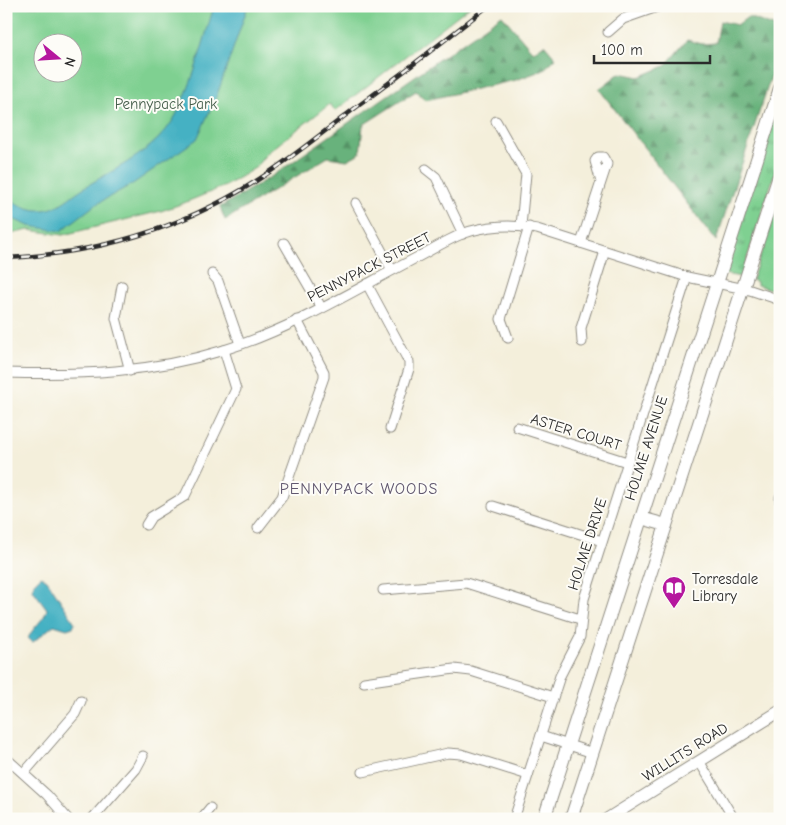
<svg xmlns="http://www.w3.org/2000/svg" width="786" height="825" font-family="'Comic Neue',sans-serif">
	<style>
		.grass { fill: url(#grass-tufts); stroke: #557e5e }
		.forest { fill: url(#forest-firs); stroke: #496e53 }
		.green { fill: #7fd091; stroke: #557e5e; fill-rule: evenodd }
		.water { fill: #45b1c3; stroke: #386e77 }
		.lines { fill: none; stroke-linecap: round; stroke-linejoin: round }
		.minor-casing { stroke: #908d83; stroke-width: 11 }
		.tertiary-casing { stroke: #908d83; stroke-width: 13 }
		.secondary-casing { stroke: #908d83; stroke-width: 14 }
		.minor { stroke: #fff; stroke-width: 9 }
		.tertiary { stroke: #fff; stroke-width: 11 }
		.secondary { stroke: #fff; stroke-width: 12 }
		.rail-casing { stroke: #2b2b2b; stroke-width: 4.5 }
		.rail { stroke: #fdfcf7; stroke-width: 2.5; stroke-dasharray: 8; stroke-linecap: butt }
		.labels { text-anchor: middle; stroke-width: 4; stroke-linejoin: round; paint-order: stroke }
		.park-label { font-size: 15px; fill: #445d4a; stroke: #fdfcf7 }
		.street-label { font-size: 15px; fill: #2b2b2b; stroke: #fdfcf7 }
		.poi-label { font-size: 15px; fill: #2b2b2b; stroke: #fdfcf7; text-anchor: start }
		.neighbourhood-label { font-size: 16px; letter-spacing: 1px; fill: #61586f; stroke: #fdfcf7 }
	</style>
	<defs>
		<pattern id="grass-tufts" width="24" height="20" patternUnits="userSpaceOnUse" patternTransform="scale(1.25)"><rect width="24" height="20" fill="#7fd091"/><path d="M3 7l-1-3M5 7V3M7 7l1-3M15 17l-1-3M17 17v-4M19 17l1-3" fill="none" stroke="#68a977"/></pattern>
		<pattern id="forest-firs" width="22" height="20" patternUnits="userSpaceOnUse" patternTransform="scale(1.25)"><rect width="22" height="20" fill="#67b27b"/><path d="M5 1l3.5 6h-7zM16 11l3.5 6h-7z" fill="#559165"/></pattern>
	</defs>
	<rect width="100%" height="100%" fill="#fdfcf7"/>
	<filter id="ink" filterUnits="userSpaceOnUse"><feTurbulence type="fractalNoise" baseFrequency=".02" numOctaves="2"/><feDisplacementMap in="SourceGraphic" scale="10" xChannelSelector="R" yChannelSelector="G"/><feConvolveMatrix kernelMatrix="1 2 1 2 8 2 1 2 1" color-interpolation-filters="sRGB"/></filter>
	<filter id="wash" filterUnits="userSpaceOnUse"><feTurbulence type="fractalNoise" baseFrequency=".0096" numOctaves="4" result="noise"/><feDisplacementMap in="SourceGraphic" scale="20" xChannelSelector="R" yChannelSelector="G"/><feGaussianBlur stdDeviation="1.12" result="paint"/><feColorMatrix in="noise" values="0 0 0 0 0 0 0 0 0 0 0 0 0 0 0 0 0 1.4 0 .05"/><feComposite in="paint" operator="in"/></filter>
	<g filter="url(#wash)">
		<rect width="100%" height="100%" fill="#f4efdb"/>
		<!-- grass -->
		<path class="grass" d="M780,98v59l-39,120 -17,-3z"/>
		<!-- forest -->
		<g class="forest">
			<path d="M502,15l31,37 11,-8 12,14 -13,12 -27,10 -90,20 -10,-9 -53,34 -3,28 -13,7 -19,-3 -103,63 -5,-13 54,-32z"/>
			<path d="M748,17l28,10 4,-9v32l-64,191 -117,-152 21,-16 19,4 26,-11 22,-26 15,4 14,-1 4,-22 17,4z"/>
		</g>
		<!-- green -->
		<g class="green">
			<path d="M6,6h464l-135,105 -5,-7 -63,49 -12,15 -30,18 -41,17 -23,8 -98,24 -34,-5 -23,5zM42,42h30v30h-30z"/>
			<path d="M780,198v94l-23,-7v-3l-5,-2z"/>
		</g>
		<!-- water -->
		<g class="water">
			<path d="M214,6h34l-31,89 -20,44 -63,44 -39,22 -34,26 -32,-5 -23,-10v-19c10,7 24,14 36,13 16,0 29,-15 43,-23 26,-16 61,-32 81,-57 23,-28 37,-88 48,-124z"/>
			<path d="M41,576l6,4 28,43 -2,4 -6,2 -13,-4 -21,17 -5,-3c4,-12 17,-19 19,-30l-14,-19 1,-7z"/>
		</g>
	</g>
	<g filter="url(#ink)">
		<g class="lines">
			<!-- minor casing -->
			<g class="minor-casing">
				<g id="minor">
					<path d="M608,32l15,-13 37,-13"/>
					<path d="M496,121l30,53 -5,52"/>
					<path d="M426,169l10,8 27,57"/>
					<path d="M356,203l36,67"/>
					<path d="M284,243l37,64"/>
					<path d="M581,243l26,-79 -4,-7h-5l-3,4 6,21"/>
					<path d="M212,274l6,7 22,63"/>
					<path d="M367,284l42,78v7l-19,60"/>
					<path d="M122,286l-6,32 14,53"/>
					<path d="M508,338l-7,-19 28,-92"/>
					<path d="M582,342l-1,-14 24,-77"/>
					<path d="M6,373c76,2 144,0 218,-23 66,-20 127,-58 188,-90 16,-8 33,-19 50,-26 23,-9 52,-10 75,-5l150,48 63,13 30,10"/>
					<path d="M517,427l110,35"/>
					<path d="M780,497v5"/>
					<path d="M493,506l109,35"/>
					<path d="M146,525l5,-8 34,-21 51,-107 -12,-39"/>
					<path d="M258,528l24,-31 42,-120v-5l-27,-52"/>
					<path d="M383,590l83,-7 114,36"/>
					<path d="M364,682l90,-13 17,2 82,26"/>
					<path d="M541,736l52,17"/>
					<path d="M6,758l41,37 21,24"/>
					<path d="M699,761l35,58"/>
					<path d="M363,772l85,-19 13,1 67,21"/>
					<path d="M24,773l51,-59 6,-13"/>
					<path d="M92,819l44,-50 7,-13"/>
					<path d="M201,819l9,-11"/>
					<path d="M514,819l46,-143 20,-39 4,-38 103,-322"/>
				</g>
			</g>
			<!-- tertiary casing -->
			<g class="tertiary-casing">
				<path id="tertiary" d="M607,819l173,-108"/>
			</g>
			<!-- secondary casing -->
			<g class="secondary-casing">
				<g id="secondary">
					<path d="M641,518l25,7"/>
					<path d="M544,819l236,-731"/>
					<path d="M571,819l209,-646"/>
				</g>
			</g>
			<!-- minor -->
			<use href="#minor" class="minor"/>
			<!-- tertiary -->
			<use href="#tertiary" class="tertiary"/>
			<!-- secondary -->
			<use href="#secondary" class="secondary"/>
			<!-- rail casing -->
			<g class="rail-casing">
				<path id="rail" d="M6,258c88,-4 172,-28 247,-75 34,-21 65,-47 97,-71 47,-35 93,-70 138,-106"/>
			</g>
			<!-- rail -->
			<use href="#rail" class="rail"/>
		</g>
	</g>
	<!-- icons -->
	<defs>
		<g id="library-pin" transform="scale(1.25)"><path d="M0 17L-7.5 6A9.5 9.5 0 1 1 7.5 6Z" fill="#b5179e" stroke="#fdfcf7"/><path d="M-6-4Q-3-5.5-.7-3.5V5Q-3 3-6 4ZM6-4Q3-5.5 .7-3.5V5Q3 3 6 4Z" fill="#fff"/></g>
	</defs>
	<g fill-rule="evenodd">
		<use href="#library-pin" x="674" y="588"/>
	</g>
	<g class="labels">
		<!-- park labels -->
		<g class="park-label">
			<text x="166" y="109">Pennypack Park</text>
		</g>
		<!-- street labels -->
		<g class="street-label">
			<text transform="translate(369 267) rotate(-27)" y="5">PENNYPACK STREET</text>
			<text transform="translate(576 432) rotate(17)" y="5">ASTER COURT</text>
			<text transform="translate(646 448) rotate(-72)" y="5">HOLME AVENUE</text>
			<text transform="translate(587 544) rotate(-72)" y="5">HOLME DRIVE</text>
			<text transform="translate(685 752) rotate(-32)" y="5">WILLITS ROAD</text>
		</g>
		<!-- poi labels -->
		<g class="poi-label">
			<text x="692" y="584">Torresdale<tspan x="692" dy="17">Library</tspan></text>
		</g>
		<!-- neighbourhood labels -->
		<g class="neighbourhood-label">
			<text x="359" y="494">PENNYPACK WOODS</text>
		</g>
	</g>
	<!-- margin -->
	<rect width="786" height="825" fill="none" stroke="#fdfcf7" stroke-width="25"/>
	<!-- north arrow -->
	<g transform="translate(58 58) rotate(108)"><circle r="24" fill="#fdfcf7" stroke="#a9a8a5"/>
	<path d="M0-4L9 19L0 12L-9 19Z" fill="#b5179e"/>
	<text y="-8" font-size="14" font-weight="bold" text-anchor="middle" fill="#2b2b2b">N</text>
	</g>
	<!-- scale -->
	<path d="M594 55v8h116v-8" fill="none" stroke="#2b2b2b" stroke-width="2.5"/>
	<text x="601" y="55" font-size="15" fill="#2b2b2b" stroke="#fdfcf7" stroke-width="4" paint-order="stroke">100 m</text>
</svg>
